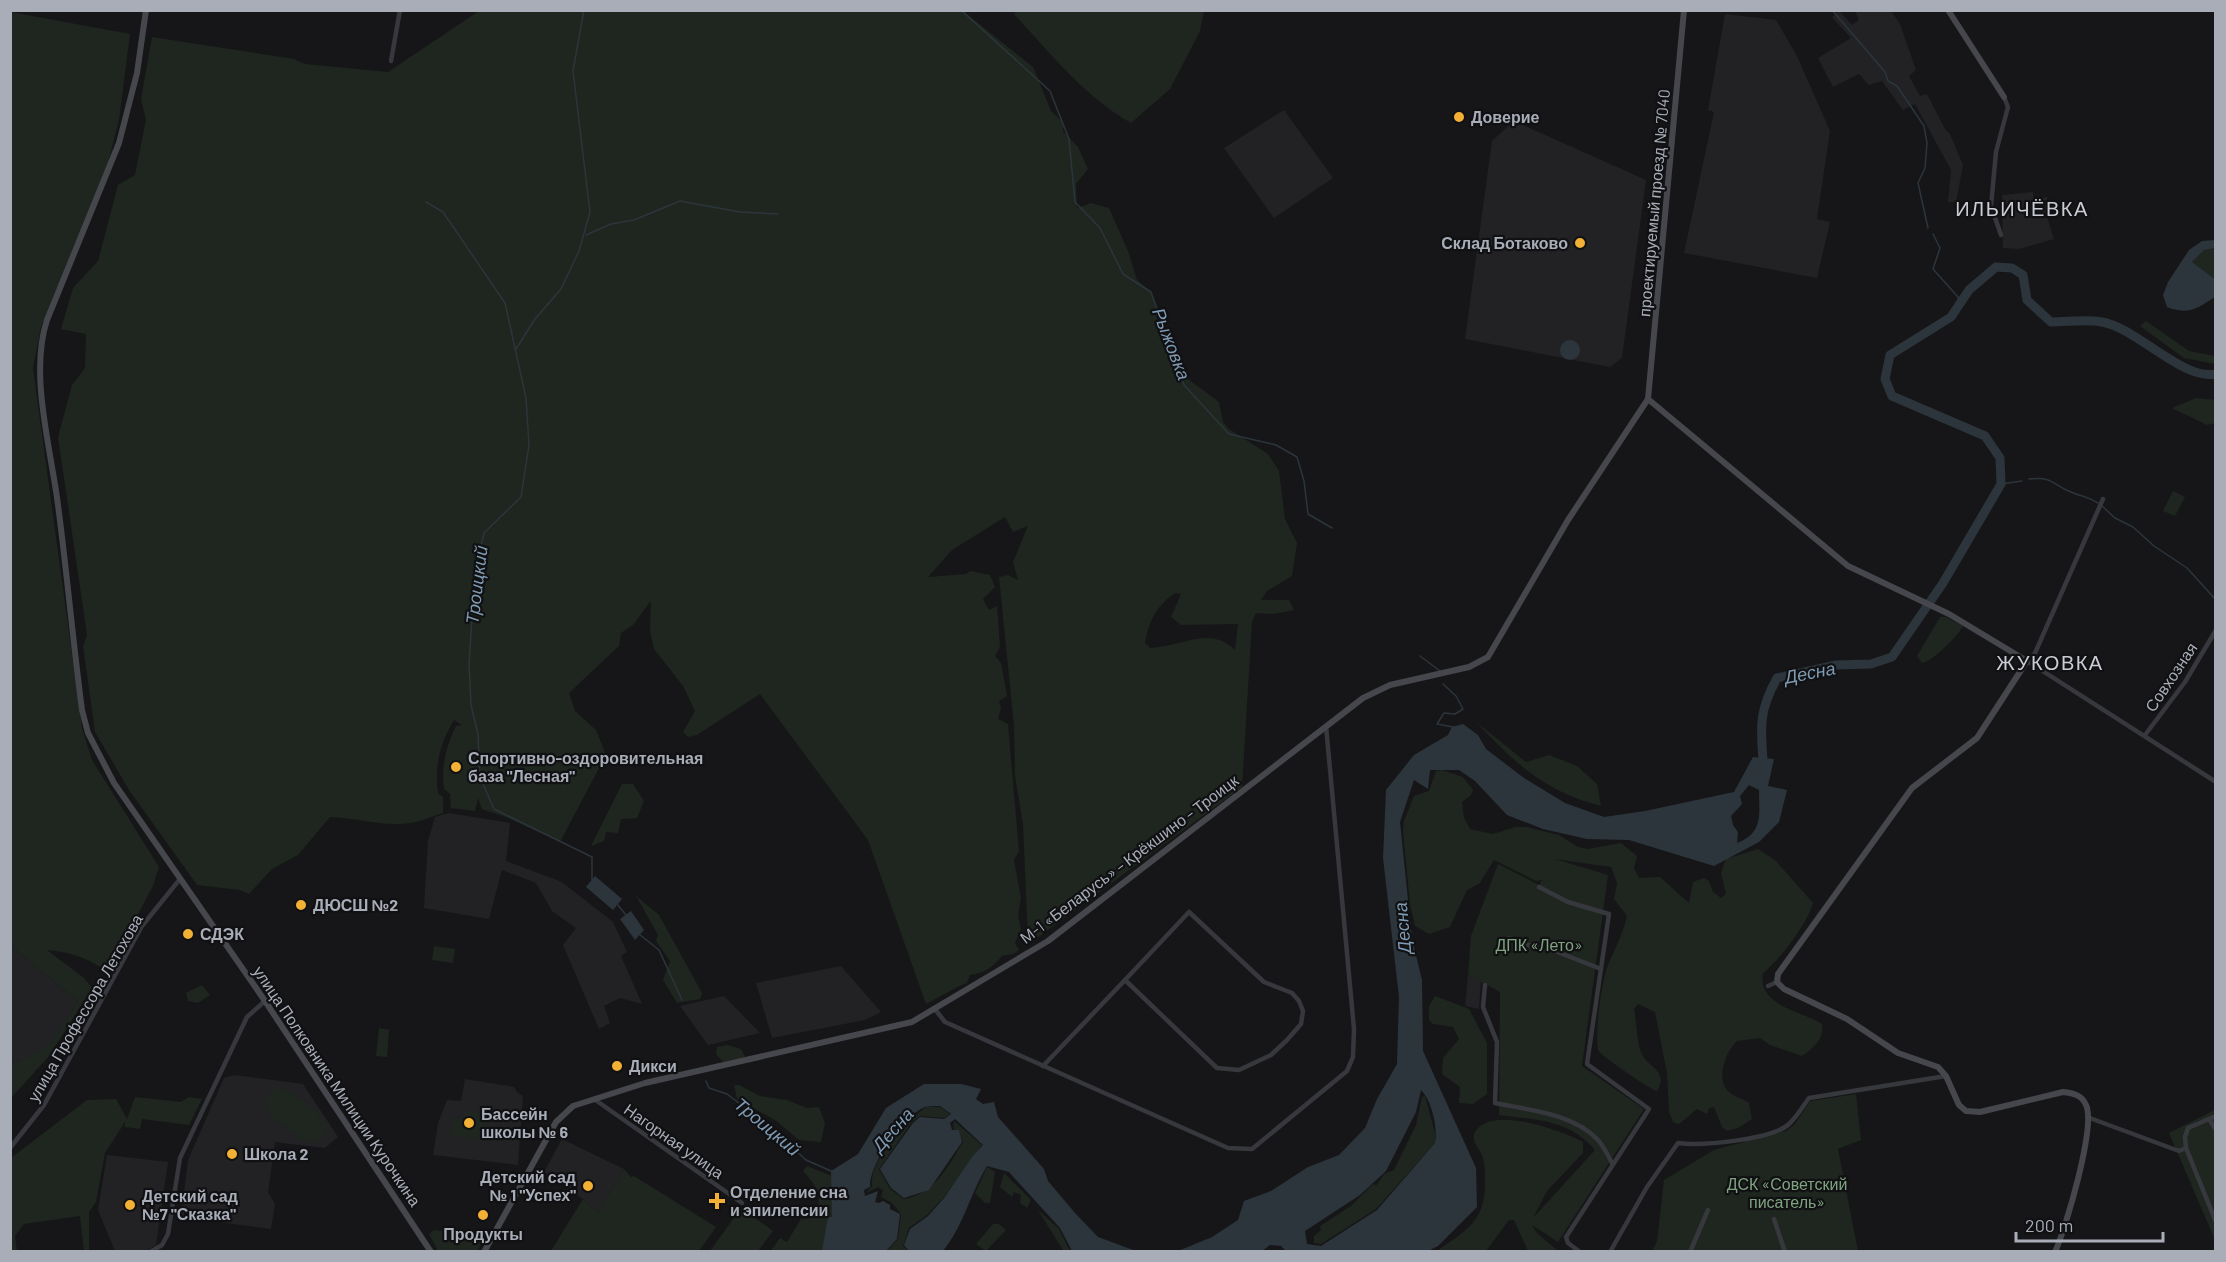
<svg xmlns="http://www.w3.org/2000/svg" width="2226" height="1262" font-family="Barlow,sans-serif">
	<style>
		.built { fill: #222225 }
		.green { fill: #1e261f; fill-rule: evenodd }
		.water { fill: #2c353c; fill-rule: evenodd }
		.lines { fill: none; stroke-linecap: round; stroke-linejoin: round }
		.stream { stroke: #2c353c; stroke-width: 1.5 }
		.river { stroke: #2c353c; stroke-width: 9 }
		.street { stroke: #37383d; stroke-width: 4.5 }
		.secondary { stroke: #45474d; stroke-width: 6 }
		.poi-dot { fill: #f2b134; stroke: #111113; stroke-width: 2 }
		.labels { text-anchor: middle; stroke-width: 4.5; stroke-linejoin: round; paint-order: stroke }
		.poi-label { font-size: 16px; font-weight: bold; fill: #a8adb8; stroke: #111113; text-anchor: start }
		.street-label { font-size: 16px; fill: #a8adb8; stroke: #111113 }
		.park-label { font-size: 16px; fill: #7fa381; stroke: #111113 }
		.water-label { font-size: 18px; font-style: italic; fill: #7f9bb3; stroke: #111113 }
		.quarter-label { font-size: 20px; letter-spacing: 1.5px; fill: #c9ccd4; stroke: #111113 }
	</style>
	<rect width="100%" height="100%" fill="#161618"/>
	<!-- built -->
	<g class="built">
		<path d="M1839,11l13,14 7,-5 -4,-9h36l9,13 16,46 -7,6 11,20 7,-2 18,35 5,5 13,31 -7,37h-8l3,-32 -36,-66 -12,6 -21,-29 -13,4 -10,-11 -26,13 -15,-29 33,-20 -19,-21z"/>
		<path d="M1725,14l51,6 21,36 33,75 -13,88 13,3 -13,56 -133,-25 30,-141 -6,-2z"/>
		<path d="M1284,110l49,68 -59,40 -50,-70z"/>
		<path d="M1514,121l132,59 -24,178 -12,9 -145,-28 27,-198z"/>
		<path d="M2033,192l1,7 13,-2v20l7,22 -35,10 -16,-1 -1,-53z"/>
		<path d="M449,813l61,10 -4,38 56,21 51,40 14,30 -6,4 21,48 -22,-6 -16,8 6,17 -11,6 -36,-84 13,-17 -24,-17 -16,-28 -34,-13 -13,49 -65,-11 4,-67 7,-24z"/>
		<path d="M11,946l67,55 -23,39 -26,17 -18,7z"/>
		<path d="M841,966l40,46 -16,8 -93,18 -16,-55z"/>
		<path d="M1468,975l13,6 -2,28 -14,-3z"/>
		<path d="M724,996l36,37 -52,12 -28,-39z"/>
		<path d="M234,1075l69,9 35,53 -13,11 -50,-6 -7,50 7,12 -4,25 -90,-12 7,-57 36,-82z"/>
		<path d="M465,1079l49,8 3,5 6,4 -5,69 -85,-10 5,-32 9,-23 14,1z"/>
		<path d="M562,1139l62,30 -26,44 -15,-14 -39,-27z"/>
		<path d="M107,1155l61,7 -12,83 -10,6h-31l-17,-41z"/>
	</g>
	<!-- green -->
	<g class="green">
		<path d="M479,11h484l70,56 18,44 13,12 -1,8 15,16 10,22 -12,15 1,24 14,-5 18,5 19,43 9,29 14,12 5,15 2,21 30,51 31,23 4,20 6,7 39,25 11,17 6,48 12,24 -5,33 -25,15 -6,9h28l5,10 -20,4 -18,-1 -4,9 -10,165 -205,151h-9l-5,-114 -8,-48 -1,-50 -15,-149 9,-2 10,5 -5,-18 15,-36 -15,6 -8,-15 -53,33 -24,27 38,-3 4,-3 20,4 5,12 -12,12 6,11 8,-4 3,41 -5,9 6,7 6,33 -8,5 2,7 -3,11 10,5 11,127 -5,9 7,38 -3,17 3,14 -6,14 4,7 -6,4 -11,2c-9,11 -17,17 -32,19l-3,8c-16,6 -26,14 -41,21l-58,-164 -108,-146 -63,41 -9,2 -5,-5 12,-21 -12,-25 -29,-37 -4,-18 1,-30 -18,24 -12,8 -2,13 -50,47 6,18 21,19 10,25 -46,87 -54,-25 -24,-8 -4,-11 -3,13 -24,-3 -1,-14 -6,-5c-3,-23 2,-42 12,-63l6,-1 -8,-5c-14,24 -20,46 -16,73l5,4v16c-10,3 -21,8 -32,10 -27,4 -54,-5 -81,-6l-32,38 -26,14 -23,25 -9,-4 -43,-5 -68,-95 -34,-58 -12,-86 4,-11 -29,-198 14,-52 13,-17 1,-34 -25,-5 12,-41 25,-27 20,-76 17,-10 11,-55 -5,-21 11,-62 142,22 11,5 83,8zM1175,593l6,1 -10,23 10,8 57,-1 -3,26c-26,-25 -53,-3 -85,-2l-5,-5c4,-22 11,-37 30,-50z"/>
		<path d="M1016,11v-1l188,1 -4,20 -30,58 -39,34c-46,-26 -81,-70 -117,-109z"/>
		<path d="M11,12l119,22 -11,86 -12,47 -66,160 -8,41 49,360 10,32 67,107 -6,19 -14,26 -9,27 -20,34c-21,-14 -38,-21 -63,-23l37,28 8,10 -43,68 -38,42v-34c40,-15 46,-28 67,-63l-67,-55z"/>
		<path d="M2215,248v31l-23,-17 12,-12z"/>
		<path d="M2146,321l43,30 26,5v8l-31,-6 -44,-32z"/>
		<path d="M2196,398l19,2v23l-8,2 -35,-17z"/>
		<path d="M2173,491l12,6 -10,19 -12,-5z"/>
		<path d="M1940,617h6l17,9c-5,10 -30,35 -41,37l-5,-7z"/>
		<path d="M1476,722l50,40 23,-7 28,11 20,18 4,22c-57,-15 -85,-42 -125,-84z"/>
		<path d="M1442,770l21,7 10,13 -2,5 -9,7 2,16 6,11 23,5 22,-7h11l33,8 19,12 10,2 33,-6 16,13 -3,12 5,10 21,-1 29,26 4,-21 11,-4 5,3 4,11 8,6 5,-4 -5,-21 5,-14 32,-10 18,12 37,42c-6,21 -33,57 -50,70 -6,33 39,38 59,51 3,14 -9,25 -20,32l-32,-11 -10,-7 -23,3c-11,10 -21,36 -10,49 6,7 15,8 22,13l3,16 -14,9 -11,3 -5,-4 -8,-20 -5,1 -2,6 -10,-5 -18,15 -6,-2 -4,-10 -2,-39 -12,-61 -17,-8 -4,5c3,14 2,30 7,43 5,15 29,18 16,39 -6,-1 -56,-35 -59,-41 -3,-20 3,-66 10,-85 7,-17 15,-31 19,-49l-13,-17 3,-16 -6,-16 -56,-8 53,16 -26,191 62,43 -86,133 -26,-17 4,7 22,19h-30l-14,-31h-5l-23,31h-49c30,-21 49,-30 48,-71 0,-9 0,-19 -4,-27 -3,-6 -10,-13 -6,-21 16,-28 87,-1 108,10v11l-36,38 -14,27 62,-68c-26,-31 -59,-30 -96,-35l1,-123 -32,-17 3,-39 27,-72 41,21 3,-5 -6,1 -42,-21 -14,23 -13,7 -17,37 -21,7 -14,-8 -5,-22 -7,-72 1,-11 10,-25 15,-5 7,-20z"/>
		<path d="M622,784h11l11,17 -7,17 -16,1 -3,14 -12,-1 -2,9 -13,5z"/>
		<path d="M636,896l23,19 43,78 -2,6 -23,4 -14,-23 7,-19 -14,-20 2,-6z"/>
		<path d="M434,946l21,3 -2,14 -21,-3z"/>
		<path d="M202,985l8,10 -12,8 -10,-2 -2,-8z"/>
		<path d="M1435,996l34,13 18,34v51l-14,10 -14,-1 1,-16 -18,-13 1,-16 16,-19 -6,-12 -20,-3 -4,-4v-14z"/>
		<path d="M379,1028l10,2 -2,27 -11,-1z"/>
		<path d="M728,1045l13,4 4,8 -22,5 -7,-8 1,-7z"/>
		<path d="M734,1085h5l21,11 27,4 20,8 12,-1 6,16 -4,19 -22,-2 -24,-20 -38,-21z"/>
		<path d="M276,1088c18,2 41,23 50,38l-3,10 -6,6 -15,-2 -35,-27 -2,-16z"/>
		<path d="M1856,1094l5,46 -23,9 20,102 -206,1 5,-11 7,-61 50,-30 72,-19 9,-7 15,-23z"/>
		<path d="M1425,1096l10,37v10l-59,66 -55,35 -7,-1v-7l7,-6 -1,-4 31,-20 22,-22 4,1 7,-11 10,-4 22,-45 6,-28z"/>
		<path d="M135,1097l46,5 8,-5 13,2 -13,26 -47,-6 -2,10 -15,-2v-5l-20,31 -9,49 -7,10v39h-5l-4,-35 -56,8 -9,12 2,15h-6v-93l76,-58 29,-1 11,20z"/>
		<path d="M926,1107h14l10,7 -6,4 -24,-2 -8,6 -33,47 11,20 14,10c31,-6 43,-31 59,-57l-4,-11 -6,-2 1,-8 28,24 -38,52 -17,18 -18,13 -6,18 5,5h-21l11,-12 3,-25 -9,-11 -11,-6 2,-7 -5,-3 -12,6 6,-7c-3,-26 34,-64 54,-79z"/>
		<path d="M2215,1110v130l-46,-107z"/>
		<path d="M464,1111l24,3 -4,26 -34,-5 3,-18 10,2z"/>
		<path d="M807,1166l25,10v42l-3,-1 -6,33 -53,2 10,-14 7,4 14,-23 12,-1c12,-20 4,-32 -10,-47z"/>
		<path d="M987,1167l8,5 -5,31h-5l-10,-10z"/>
		<path d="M624,1169l7,8 3,-1 82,51 -17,24h-148l32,-52 15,14z"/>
		<path d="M1004,1173l27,27 -4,8 -7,-5 1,-8 -7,-3 -2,5 -12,-10z"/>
		<path d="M741,1208l32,23 -15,20h-48z"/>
		<path d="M1038,1210l21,19 11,22 -7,-1z"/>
		<path d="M993,1224h6l7,6 -20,21 -10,-7z"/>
		<path d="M434,1230l52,6 -9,15h-39l-9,-17z"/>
	</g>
	<!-- water -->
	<g class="water">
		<path d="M2215,240v8l-11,2 -12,12 23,17v18c-19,12 -26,18 -48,10l-4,-12 5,-13 21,-32 13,-9z"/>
		<circle cx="1570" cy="350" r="10"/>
		<path d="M1463,724l15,11 8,14 38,29 41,25 39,14 41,-6 89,-19 19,-35 21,2 -6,27 19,4 -8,32 -20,20 -45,24 -85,-26 -42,-1 -44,-10 -36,-14 -32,-34 -16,-11h-29l-2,19 -14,-9 -14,42 12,117 10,41 1,71 53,117 1,39 -39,39 -10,5 -141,1 -6,-6 -11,-1 -8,6h-84l34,-14 26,-17 6,-19 27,-10 37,-24 31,-12 26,-27 12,-29 20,-35 2,-67 -16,-139 3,-68 28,-35 34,-20 4,-8zM1749,785l10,5c0,24 5,43 -22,53l1,-11 -5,-7 -2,-9 11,-12 -2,-8zM1421,1090c11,11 17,38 14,53l-58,67 -56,36 -14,-2 -2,-13 55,-36 26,-24 30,-59z"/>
		<path d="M595,876l27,23 -9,11 -27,-23z"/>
		<path d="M631,911l13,19 -9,10 -15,-21z"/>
		<path d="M924,1084h37l20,5 -5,10 7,5 11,-2 4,15 46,52 4,12 27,32 23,24 38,14h-64l-12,-23 -51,-56 -22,-6c-17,28 -23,59 -44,85h-34l-5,-6 6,-16 18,-13 16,-18 28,-41 11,-12 -28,-26 -5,4 2,7h7l3,12 -33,48 -25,8 -13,-10 -11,-19 33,-46 7,-6 24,2 7,-5 -11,-8c-4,0 -11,0 -15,1 -22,9 -56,57 -55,80l-6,3 1,6 13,-5 -3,11 4,1 4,-2 7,4v4l10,5 -3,25 -11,12h-64l6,-34h4l-1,-46 27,-17 28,-46z"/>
	</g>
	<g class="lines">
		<!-- stream -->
		<g class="stream">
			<path d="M961,10l89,81 19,48 6,63 25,26 23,46 28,18 33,93 45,49 47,11 21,12 7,24 4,33 24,14"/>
			<path d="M1832,10l53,62 3,9 9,5 27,40 3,17 -2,25 -7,15 10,45"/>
			<path d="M426,202l17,10 62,91 21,95 3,47 -8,52 -37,36 -9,37 -6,94 2,41 7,29 2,43 14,32 98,48v23"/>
			<path d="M1933,234l7,14 -7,21 25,28 1,7"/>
			<path d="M586,235l25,-11 23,-4 46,-19 60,11 38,2"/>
			<path d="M516,349l19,-30 26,-30 18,-38 11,-39 -17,-141 11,-61"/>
			<path d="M2029,479c25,-3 23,6 42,13 11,5 16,4 27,11"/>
			<path d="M2001,484l21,-3"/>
			<path d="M2102,506l13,12 18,9 21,19 33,22 29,32"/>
			<path d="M1420,656l20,15"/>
			<path d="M1443,684l13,12 7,13 -8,5 -11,-1 -7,11 16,3"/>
			<path d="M617,904l9,11"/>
			<path d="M639,934l20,16 23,50"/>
			<path d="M706,1081l3,7 18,6 41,31 38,35 25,11"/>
		</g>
		<!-- river -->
		<path class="river" d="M1756,769l7,-10c-3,-35 -3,-50 14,-81l59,-13 35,-1 21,-7 51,-74 58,-99 -1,-26 -15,-22 -93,-40 -7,-17 5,-24 61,-38 18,-27 27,-23 16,1 11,7 4,25 24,22c16,0 35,-3 51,0 35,6 81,59 114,52"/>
		<!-- street -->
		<g class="street">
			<path d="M391,61l9,-51"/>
			<path d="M2001,235l-10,-29 5,-54 12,-45 -4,-10"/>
			<path d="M2103,499l-68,154 -8,8 189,121"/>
			<path d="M2145,735l40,-53 31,-52"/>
			<path d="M1539,887l29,15 41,12 -22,150 62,45 -83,128 2,6 12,9"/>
			<path d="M1189,912l75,70 28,11 7,8 4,10 -2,13 -14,16 -16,15 -32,15 -22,-2 -92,-88z"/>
			<path d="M1509,938l19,7 27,6 46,18"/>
			<path d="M1485,985l-2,22 14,35 -2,61c33,7 77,10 102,36 6,6 11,16 15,24"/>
			<path d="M1768,986l9,-4"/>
			<path d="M934,1008l11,14 283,126 24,1 95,-78 6,-14 1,-28 -28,-303"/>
			<path d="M1043,1066l82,-86"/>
			<path d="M594,1099l148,104"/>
			<path d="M2216,1116l-28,12 -3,9 1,11 30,74"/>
			<path d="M2087,1117l92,34 7,-3"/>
			<path d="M2209,1119l7,11"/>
			<path d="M10,1148l34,-43 98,-179 38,-47"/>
			<path d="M1774,1219l11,33"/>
			<path d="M150,1252l12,-7 6,-11 12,-76 67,-141 18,-16"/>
			<path d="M1610,1252l37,-65 31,-44c23,3 94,-3 111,-19 8,-7 14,-18 20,-26l137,-22"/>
			<path d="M1690,1252l18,-42"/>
		</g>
		<!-- secondary -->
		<g class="secondary">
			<path d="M146,10l-9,63 -18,70 -72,177c-18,54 4,129 11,185 9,68 15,137 24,205l6,23 26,50 151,218 166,251"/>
			<path d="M1948,10l56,87"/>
			<path d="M1648,399l200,167 101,48 78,47 -50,77 -65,50 -134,186 -1,8 7,7 63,30 51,34 40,14 8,9 13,29 7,6 14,1 83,-20c10,1 19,3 23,13 10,21 -20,123 -31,147"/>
			<path d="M484,1252l72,-130 17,-16 72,-23 267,-61 136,-81 315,-243 27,-13 79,-18 19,-10 80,-137 80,-121 36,-389"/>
		</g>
	</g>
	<!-- markers -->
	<g class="poi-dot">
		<circle cx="1459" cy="117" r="6"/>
		<circle cx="1580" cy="243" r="6"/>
		<circle cx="456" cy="767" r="6"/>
		<circle cx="301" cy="905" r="6"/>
		<circle cx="188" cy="934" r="6"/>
		<circle cx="617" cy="1066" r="6"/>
		<circle cx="469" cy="1123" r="6"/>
		<circle cx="232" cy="1154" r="6"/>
		<circle cx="588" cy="1186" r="6"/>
		<path d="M714 1192h6v6h6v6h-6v6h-6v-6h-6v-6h6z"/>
		<circle cx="130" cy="1205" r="6"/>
		<circle cx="483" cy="1215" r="6"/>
	</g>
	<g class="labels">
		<!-- poi labels -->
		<g class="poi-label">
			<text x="1471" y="123">Доверие</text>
			<text x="1568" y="249" text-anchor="end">Склад Ботаково</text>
			<text x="468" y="764">Спортивно-оздоровительная<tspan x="468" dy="18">база "Лесная"</tspan></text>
			<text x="313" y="911">ДЮСШ №2</text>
			<text x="200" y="940">СДЭК</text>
			<text x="629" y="1072">Дикси</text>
			<text x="481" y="1120">Бассейн<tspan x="481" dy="18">школы № 6</tspan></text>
			<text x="244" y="1160">Школа 2</text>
			<text x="576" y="1183" text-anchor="end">Детский сад<tspan x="576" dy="18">№ 1 "Успех"</tspan></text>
			<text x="730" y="1198">Отделение сна<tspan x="730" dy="18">и эпилепсии</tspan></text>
			<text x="142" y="1202">Детский сад<tspan x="142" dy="18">№7 "Сказка"</tspan></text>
			<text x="483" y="1240" text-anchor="middle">Продукты</text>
		</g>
		<!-- street labels -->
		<g class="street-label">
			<text transform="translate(1654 203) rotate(-85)" y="6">проектируемый проезд № 7040</text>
			<text transform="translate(2171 677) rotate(-56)" y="6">Совхозная</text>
			<text transform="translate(1129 859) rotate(-37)" y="6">М-1 «Беларусь» – Крёкшино – Троицк</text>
			<text transform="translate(85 1008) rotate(-60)" y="6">улица Профессора Летохова</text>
			<text transform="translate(337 1086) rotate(56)" y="6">улица Полковника Милиции Курочкина</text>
			<text transform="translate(674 1141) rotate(35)" y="6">Нагорная улица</text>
		</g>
		<!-- park labels -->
		<g class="park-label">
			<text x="1539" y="951">ДПК «Лето»</text>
			<text x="1787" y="1190">ДСК «Советский<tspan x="1787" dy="18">писатель»</tspan></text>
		</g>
		<!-- water labels -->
		<g class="water-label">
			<text transform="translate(1171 344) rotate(69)" y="6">Рыжовка</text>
			<text transform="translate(477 585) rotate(-83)" y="6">Троицкий</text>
			<text transform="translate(1810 673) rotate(-11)" y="6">Десна</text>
			<text transform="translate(1403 928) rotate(-95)" y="6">Десна</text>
			<text transform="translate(767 1127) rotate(40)" y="6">Троицкий</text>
			<text transform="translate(893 1130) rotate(-48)" y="6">Десна</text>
		</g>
		<!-- quarter labels -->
		<g class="quarter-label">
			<text x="2022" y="216">ИЛЬИЧЁВКА</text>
			<text x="2050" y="670">ЖУКОВКА</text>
		</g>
	</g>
	<!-- border -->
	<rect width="2226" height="1262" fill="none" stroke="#a8adb8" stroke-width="24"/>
	<!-- scale -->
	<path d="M2016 1232v9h147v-9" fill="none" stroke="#a8adb8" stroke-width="3"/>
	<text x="2025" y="1232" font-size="18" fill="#a8adb8" stroke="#111113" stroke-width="4.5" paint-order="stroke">200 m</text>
</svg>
